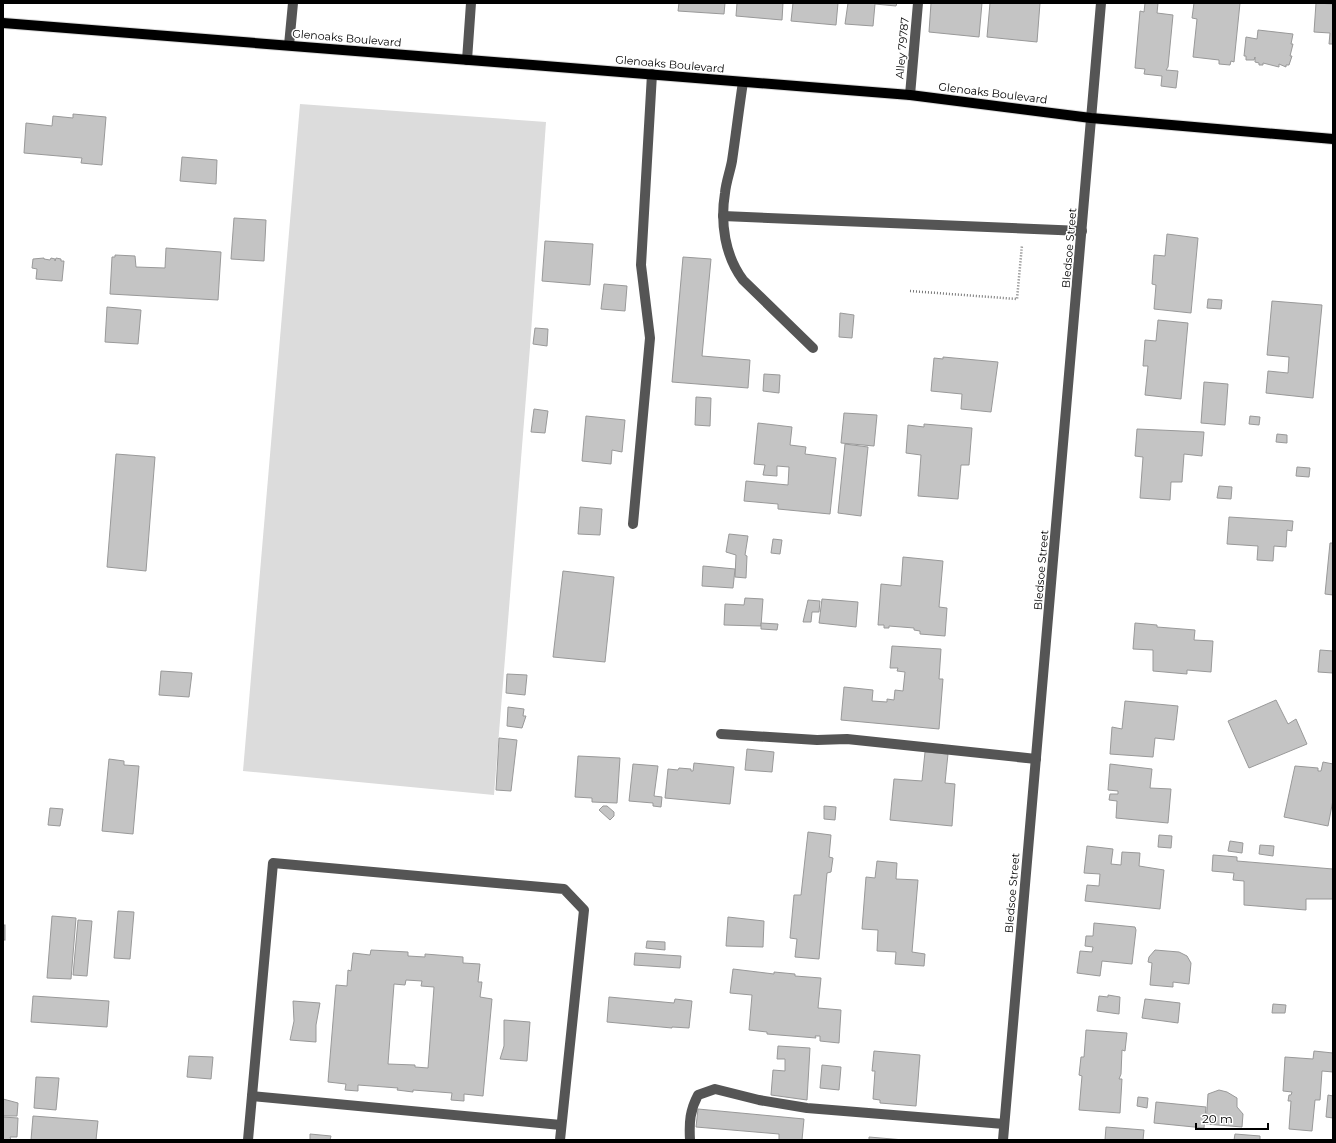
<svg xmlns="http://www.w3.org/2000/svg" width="1336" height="1143" font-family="Montserrat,sans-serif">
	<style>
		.green { fill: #dcdcdc }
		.building { fill: #c4c4c4; stroke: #999; fill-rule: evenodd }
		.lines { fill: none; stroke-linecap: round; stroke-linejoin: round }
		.major-casing { stroke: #dbdbdb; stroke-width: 12 }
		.path { stroke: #777; stroke-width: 2.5; stroke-dasharray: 1 2; stroke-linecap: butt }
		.minor { stroke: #555; stroke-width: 10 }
		.major { stroke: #000; stroke-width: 10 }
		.labels { text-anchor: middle; stroke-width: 3; stroke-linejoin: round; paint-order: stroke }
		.street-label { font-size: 11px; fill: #000; stroke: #fff }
	</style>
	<rect width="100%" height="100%" fill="#fff"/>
	<!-- green -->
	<path class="green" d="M300,104l246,18 -16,225 -36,448 -251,-24z"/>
	<!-- building -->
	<g class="building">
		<path d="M679,3h46l-1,11 -46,-3z"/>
		<path d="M737,3h46l-1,17 -46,-4z"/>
		<path d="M793,3h45l-2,22 -45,-4z"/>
		<path d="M848,3h49l-1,3 -21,-2 -2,22 -28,-2z"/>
		<path d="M931,3h51l-3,34 -50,-5z"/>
		<path d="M990,3h50l-3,39 -50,-5z"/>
		<path d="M1145,3h13l-1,10 16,2 -5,52 -2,3 12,1 -2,17 -15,-2 1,-10 -18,-2 1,-5 -10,-1 5,-57 4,1z"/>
		<path d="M1194,3h46l-6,59 -3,-1 -1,4 -11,-1v-4l-26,-3 4,-38 -5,-1z"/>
		<path d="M1316,3l17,1v40h-4l1,-11 -16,-1z"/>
		<path d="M1258,30l35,4 -2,10h2l-3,12h2l-3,9h-3v2l-7,-3v3l-16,-4v2h-4v-2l-4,-1v-5l-1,3h-8v-4h-2l2,-19 11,2z"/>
		<path d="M73,114l33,3 -4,48 -21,-2 1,-5 -58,-5 2,-30 26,3 1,-10 20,2z"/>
		<path d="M182,157l35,3 -1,24 -36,-3z"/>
		<path d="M234,218l32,2 -2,41 -33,-2z"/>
		<path d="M1167,234l31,4 -7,75 -37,-4 2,-24 -4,-1 2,-29 11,1z"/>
		<path d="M545,241l48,3 -3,41 -48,-4z"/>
		<path d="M166,248l55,4 -3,48 -108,-6 2,-37h3v-2l20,1 1,11 29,1z"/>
		<path d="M683,257l28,2 -9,97 48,4 -2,28 -76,-6z"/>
		<path d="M44,258v1l6,1 1,-2 4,1v2l1,-3 5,1v2h3l-2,20 -26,-2 1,-10 -5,-1 1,-9z"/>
		<path d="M604,284l23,2 -2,25 -24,-2z"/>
		<path d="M1208,299l14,1 -1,9 -14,-1z"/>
		<path d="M1272,301l50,4 -9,93 -47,-5 2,-22 20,2 1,-16 -22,-2z"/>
		<path d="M107,307l34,3 -3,34 -33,-2z"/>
		<path d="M840,313l14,2 -2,23 -13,-1z"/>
		<path d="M1158,320l30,3 -7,76 -36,-4 3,-29h-5l2,-26 11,1z"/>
		<path d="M535,328l13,1 -1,17 -14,-2z"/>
		<path d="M943,357l55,5 -7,50 -30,-3 1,-15 -31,-3 3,-33 9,1z"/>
		<path d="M764,374l16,1 -1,18 -16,-2z"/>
		<path d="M1204,382l24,2 -3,41 -24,-2z"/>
		<path d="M696,397l15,1 -1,28 -15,-1z"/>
		<path d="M534,409l14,2 -3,22 -14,-1z"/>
		<path d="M844,413l33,2 -3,31 -33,-3z"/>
		<path d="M586,416l39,4 -3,32 -10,-2 -1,14 -29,-3z"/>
		<path d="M1250,416l10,1 -1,8 -10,-1z"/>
		<path d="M758,423l34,4 -2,18 16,2 -1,7 31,4 -6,56 -52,-5v-5l-34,-3 2,-20 42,4 1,-18 -12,-1v10l-14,-1 2,-10 -11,-1z"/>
		<path d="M924,424l48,4 -3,37h-8l-3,34 -40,-3 3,-41 -15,-2 2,-28 16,2z"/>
		<path d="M1137,429l67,3 -2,24 -18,-2 -2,28h-11l-1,18 -30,-2 3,-41 -8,-1z"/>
		<path d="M1277,434l10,1v8l-11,-1z"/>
		<path d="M845,444l23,3 -7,69 -23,-3z"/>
		<path d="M116,454l39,3 -9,114 -39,-4z"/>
		<path d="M1297,467l13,1 -1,9 -13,-1z"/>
		<path d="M1219,486l13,1 -1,12 -14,-1z"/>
		<path d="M580,507l22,2 -2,26 -22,-1z"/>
		<path d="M1229,517l64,4 -1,10 -5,-1 -1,17 -12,-1 -1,15 -16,-1 1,-14 -31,-2z"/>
		<path d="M729,534l19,2 -3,19 2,1 -1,22 -11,-1 1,-22 -10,-3z"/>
		<path d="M773,539l9,1 -2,14 -9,-1z"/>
		<path d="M1330,543h3v52l-8,-1z"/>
		<path d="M903,557l40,4 -4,46 8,1 -2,28 -25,-2v-3l-6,-1v-2l-25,-2v2h-5v-3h-6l3,-41 20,2z"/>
		<path d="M703,566l32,3 -2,19 -31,-2z"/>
		<path d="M563,571l51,6 -9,85 -52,-5z"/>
		<path d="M745,598l18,1 -2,27 -37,-1 1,-21 19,1z"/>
		<path d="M822,599l36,3 -2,25 -37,-4z"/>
		<path d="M808,600l12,1 -1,11h-7l-1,10h-8z"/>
		<path d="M761,623l17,1 -1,6 -16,-1z"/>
		<path d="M1135,623l22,2v2l38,3 -1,10 19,1 -2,31 -24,-2v4l-34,-3v-21l-20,-1z"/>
		<path d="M892,646l49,3 -2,30h4l-4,50 -98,-9 3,-33 29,3 -1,11 15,1v-3l7,1 1,-10 8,1 2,-19 -8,-1 1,-3h-8z"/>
		<path d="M1320,650l13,1v22l-15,-1z"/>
		<path d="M161,671l31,2 -3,24 -30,-2z"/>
		<path d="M507,674l20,1 -2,20 -19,-2z"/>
		<path d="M1276,700l12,24 8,-5 11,25 -58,24 -21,-47z"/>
		<path d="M1125,701l53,5 -4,34 -19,-2 -2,19 -43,-3 2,-27 10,2z"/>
		<path d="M508,707l16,2 -1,7h3l-4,12 -15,-2z"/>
		<path d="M499,738l18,2 -6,51 -15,-1z"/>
		<path d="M747,749l27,3 -2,20 -27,-2z"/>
		<path d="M925,752l23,2 -3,29 10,1 -3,42 -62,-6 4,-41 28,2z"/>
		<path d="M578,756l42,2 -3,45 -25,-1v-4l-17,-1z"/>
		<path d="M109,759l15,2v4l15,1 -6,68 -31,-3z"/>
		<path d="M1323,762l10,2v36l-5,26 -44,-9 11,-51 23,2v3h3z"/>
		<path d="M694,763l40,4 -4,37 -65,-6 3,-29 10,1 1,-2 12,1v2h2z"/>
		<path d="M633,764l25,2 -4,30 8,1 -1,10 -8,-1v-3l-24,-2z"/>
		<path d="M1110,764l42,5 -2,19 21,1 -3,34 -52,-5 1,-17 -8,-1 1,-6h8v-3l-10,-1z"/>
		<path d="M603,806h4l7,6v4l-4,4 -11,-10z"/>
		<path d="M824,806l12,1 -1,13 -11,-1z"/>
		<path d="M50,808l13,1 -3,17 -12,-1z"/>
		<path d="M808,832l23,3 -2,22 4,1 -2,14 -4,1 -8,86 -24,-2 2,-18 -7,-1 4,-43h7z"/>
		<path d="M1159,835l13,1 -1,12 -13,-1z"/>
		<path d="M1230,841l13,2 -1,10 -14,-2z"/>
		<path d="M1260,845l14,1 -1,10 -14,-2z"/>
		<path d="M1087,846l26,3 -2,15 10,1 1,-13 18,1 -1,13 25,4 -4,39 -75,-8 2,-16 12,1 1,-12 -16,-1z"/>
		<path d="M1213,855l24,2v4l96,8v-2v32h-27v11l-62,-5v-24l-11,-1 1,-7 -22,-2z"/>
		<path d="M877,861l20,2 -1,16 22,1 -6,72 13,2 -1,12 -29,-2 1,-12 -19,-1 1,-21 -16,-1 4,-52 9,1z"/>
		<path d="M118,911l16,1 -4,47 -16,-1z"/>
		<path d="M52,916l24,2 -5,61 -24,-1z"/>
		<path d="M728,917l36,4 -1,26 -37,-1z"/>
		<path d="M78,920l14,1 -5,55 -14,-1z"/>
		<path d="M1094,923l41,4 1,3 -4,34 -30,-3 -2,15 -23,-3 3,-22 12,1 1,-5 -8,-1 1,-10h7z"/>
		<rect x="3" y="925" width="2" height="15"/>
		<path d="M647,941l18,1v8l-19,-2z"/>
		<path d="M371,950l37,2v4l17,1v-3l38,3v6l17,1 -2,18h4l-2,15 12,2 -9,97 -19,-2v7l-13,-1 1,-7 -39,-3v2l-16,-2 1,-2 -40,-3v6l-13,-1 1,-6 -18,-2 8,-97 11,1 1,-16 3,1 2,-18 17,2zM406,980l16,1 -1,5 13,1 -6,81 -13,-1v-2l-27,-1 6,-80 11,1z"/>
		<path d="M1155,950l24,2 8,4 4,7 -2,21 -16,-2v5l-23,-2 2,-22 -4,-1 1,-5z"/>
		<path d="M635,953l46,3 -1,12 -46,-3z"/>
		<path d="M733,969l41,5v-2l21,2v2l26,2 -3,30 23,2 -2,33 -19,-2v-5h-5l1,2 -49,-4v-2l-18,-2 3,-35 -22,-2z"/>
		<path d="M1108,995l12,2 -1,17 -22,-3 2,-15 9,1z"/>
		<path d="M33,996l76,5 -2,26 -76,-5z"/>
		<path d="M609,997l65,6 1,-4 17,2 -3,27 -17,-1v1l-65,-6z"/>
		<path d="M1145,999l35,4 -2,20 -36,-5z"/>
		<path d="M293,1001l27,2 -4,22v17l-26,-2 4,-19z"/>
		<path d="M1273,1004l13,1 -1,8h-13z"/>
		<path d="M504,1020l26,2 -3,39 -27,-2 4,-13z"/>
		<path d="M1086,1030l41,3 -2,18 -3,-1 -1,24 -2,5h3l-2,34 -41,-3 3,-34 -3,-1 2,-18h3z"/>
		<path d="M778,1046l32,2 -3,52 -36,-5 2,-25 12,1v-12h-8z"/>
		<path d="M874,1051l46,4 -4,51 -36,-3v-3l-7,-1 2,-28h-3z"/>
		<path d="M1314,1051l19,2v19l-11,-1 -2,29h-5l-3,31 -23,-2 2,-28h-3l1,-6h2l1,-3 -9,-1 2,-34 28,2z"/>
		<path d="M189,1056l24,1 -2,22 -24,-2z"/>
		<path d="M822,1065l19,2 -2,23 -19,-2z"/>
		<path d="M36,1077l23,1 -3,32 -22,-2z"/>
		<path d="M1219,1090l8,2 10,6v9l6,7 -1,13 -36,-3 2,-30z"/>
		<path d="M1328,1095l5,1v22l-7,-1z"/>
		<path d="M1138,1097l10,1 -1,10 -10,-2z"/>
		<path d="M3,1099l15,4 -1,13h-14z"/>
		<path d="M1156,1102l50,5 -2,21 -50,-5z"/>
		<path d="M698,1109l106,10 -2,21h-23v-6l-83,-7z"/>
		<path d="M33,1116l65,5 -2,19h-65z"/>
		<path d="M3,1117l15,1 -1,19h-7l1,3h-8z"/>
		<path d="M1106,1127l38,3 -1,10h-38z"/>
		<path d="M310,1134l21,2 -1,4h-20z"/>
		<path d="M1235,1134l25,2v4h-26z"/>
		<path d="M869,1137l35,3h-35z"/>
	</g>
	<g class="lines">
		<!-- major casing -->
		<g class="major-casing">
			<path id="major" d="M3,23l907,72 181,23 242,21"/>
		</g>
		<!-- path -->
		<path class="path" d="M910,291l107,8 5,-54"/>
		<!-- minor -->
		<g class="minor">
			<path d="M289,45l4,-42"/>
			<path d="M467,60l4,-57"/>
			<path d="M743,82c-4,26 -7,52 -11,79 -2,11 -6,21 -7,32 -5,30 0,63 18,87l70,68"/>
			<path d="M910,95l8,-92"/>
			<path d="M723,216l359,15"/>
			<path d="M633,524l17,-186 -9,-73 11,-191"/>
			<path d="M721,734l96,6 30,-1 189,20"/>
			<path d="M252,1096l309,29"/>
			<path d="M248,1140l25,-277 291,26 20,21 -24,230"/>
			<path d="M690,1140c-1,-18 0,-30 8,-45l17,-6 44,11 48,8 197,16"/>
			<path d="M1003,1140l98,-1137"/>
		</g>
		<!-- major -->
		<use href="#major" class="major"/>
	</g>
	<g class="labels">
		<!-- street labels -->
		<g class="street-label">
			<text transform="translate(347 38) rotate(5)" y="4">Glenoaks Boulevard</text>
			<text transform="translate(902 48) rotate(-85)" y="4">Alley 79787</text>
			<text transform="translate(670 64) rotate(5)" y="4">Glenoaks Boulevard</text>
			<text transform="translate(993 93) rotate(7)" y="4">Glenoaks Boulevard</text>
			<text transform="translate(1069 248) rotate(-85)" y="4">Bledsoe Street</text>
			<text transform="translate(1041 570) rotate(-85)" y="4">Bledsoe Street</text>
			<text transform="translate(1012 893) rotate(-85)" y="4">Bledsoe Street</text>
		</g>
	</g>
	<!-- border -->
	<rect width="1336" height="1143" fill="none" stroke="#000000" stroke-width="8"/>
	<!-- scale -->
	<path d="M1196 1123v6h72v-6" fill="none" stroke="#000000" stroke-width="2"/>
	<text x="1202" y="1123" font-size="12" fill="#000000" stroke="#ffffff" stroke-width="3" paint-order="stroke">20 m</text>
</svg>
